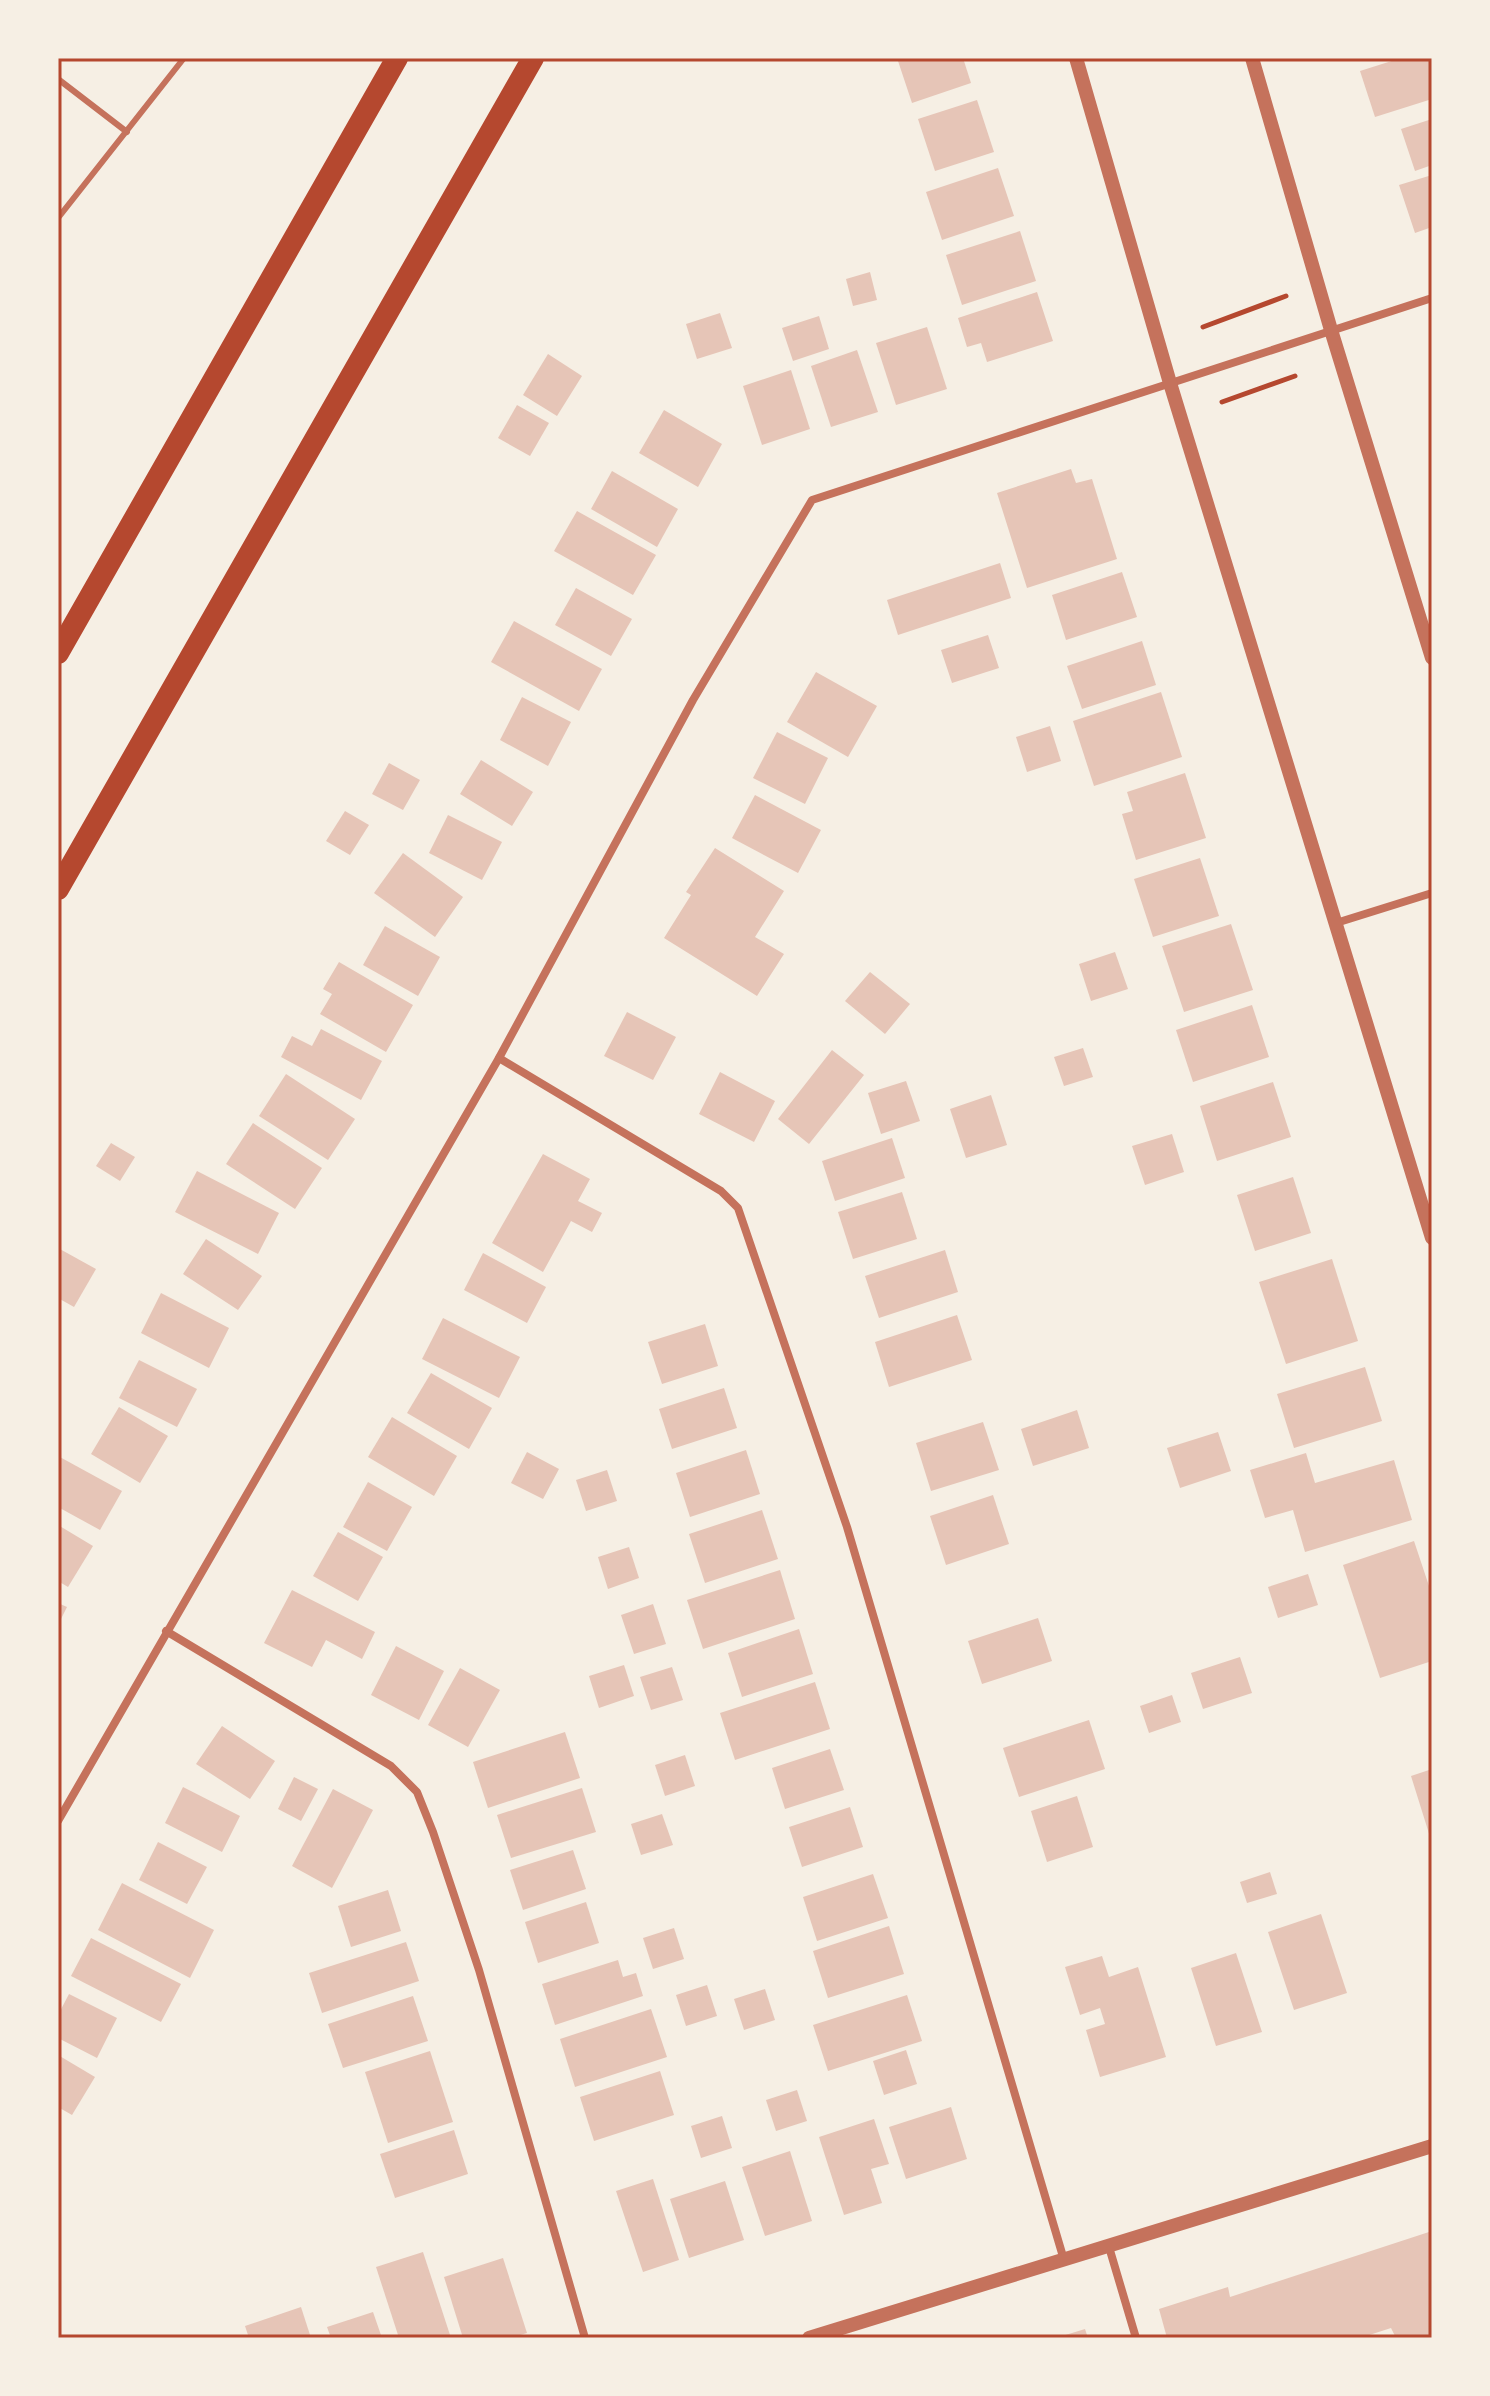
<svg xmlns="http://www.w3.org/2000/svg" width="1490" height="2396" font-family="'Nunito Sans',sans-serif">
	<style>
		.building { fill: #e6c5b7 }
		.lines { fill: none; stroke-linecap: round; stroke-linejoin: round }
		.path { stroke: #b5482f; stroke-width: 5 }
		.service { stroke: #c5725c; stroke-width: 6 }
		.minor { stroke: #c5725c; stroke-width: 8 }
		.tertiary { stroke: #c5725c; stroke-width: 14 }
		.trunk { stroke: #b5482f; stroke-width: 22 }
		.neatline { fill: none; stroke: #b5482f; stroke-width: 3 }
	</style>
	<rect width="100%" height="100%" fill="#f6efe4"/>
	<!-- building -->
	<g class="building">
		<path d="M897,58h66l8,25 -59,20z"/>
		<path d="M1401,58h31v41l-57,18 -15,-46z"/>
		<path d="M977,100l17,52 -59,19 -17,-52z"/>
		<path d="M1432,119v46l-17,6 -14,-42z"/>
		<path d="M998,168l16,48 -72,24 -16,-48z"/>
		<path d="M1432,175v52l-17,6 -16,-48z"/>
		<path d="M1020,231l16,50 -74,24 -16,-50z"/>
		<path d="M870,272l7,28 -24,6 -7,-27z"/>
		<path d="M1037,292l16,49 -66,21 -6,-19 -14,4 -9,-29z"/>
		<path d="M720,313l12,35 -35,11 -11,-35z"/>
		<path d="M819,316l10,33 -36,12 -11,-33z"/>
		<path d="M927,327l20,62 -51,16 -20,-62z"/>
		<path d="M857,350l21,62 -47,15 -20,-61z"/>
		<path d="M548,354l34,22 -25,40 -34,-21z"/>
		<path d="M791,370l19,59 -48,16 -19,-59z"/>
		<path d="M517,405l32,18 -19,33 -32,-18z"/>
		<path d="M664,410l58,34 -24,43 -59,-34z"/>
		<path d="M1071,469l5,14 16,-4 25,80 -90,29 -30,-95z"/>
		<path d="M612,471l66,38 -21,38 -66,-38z"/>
		<path d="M577,511l79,44 -23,40 -79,-44z"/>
		<path d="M1000,563l11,35 -113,37 -11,-35z"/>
		<path d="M1122,572l15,45 -71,23 -14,-45z"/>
		<path d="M576,588l56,31 -21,37 -56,-31z"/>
		<path d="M514,621l88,48 -23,42 -88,-49z"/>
		<path d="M988,635l11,33 -47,15 -11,-33z"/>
		<path d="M1142,641l14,44 -74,24 -15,-43z"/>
		<path d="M816,672l61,34 -29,51 -61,-35z"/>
		<path d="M1161,692l21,65 -88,29 -21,-65z"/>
		<path d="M522,697l49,25 -23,44 -48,-26z"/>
		<path d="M1050,726l11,35 -34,11 -11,-35z"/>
		<path d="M777,732l51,26 -23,46 -52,-26z"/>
		<path d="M481,760l52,32 -21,34 -52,-32z"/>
		<path d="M389,763l31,17 -17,30 -31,-16z"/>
		<path d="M1185,773l21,65 -70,22 -14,-46 11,-3 -6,-19z"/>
		<path d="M755,795l66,35 -23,43 -66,-35z"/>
		<path d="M345,811l24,14 -19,30 -24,-14z"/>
		<path d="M448,815l54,27 -20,38 -53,-27z"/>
		<path d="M715,848l69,43 -29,46 29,17 -27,42 -93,-58 27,-43 -5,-3z"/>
		<path d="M403,853l60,44 -28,40 -61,-44z"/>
		<path d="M1200,858l19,58 -66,21 -19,-58z"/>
		<path d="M1231,924l22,66 -69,22 -22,-66z"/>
		<path d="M385,926l55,31 -22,39 -55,-31z"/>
		<path d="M1115,952l13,37 -37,12 -12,-37z"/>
		<path d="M339,962l74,43 -27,47 -66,-38 12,-20 -9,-5z"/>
		<path d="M870,972l40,32 -25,30 -40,-33z"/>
		<path d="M1252,1005l17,52 -76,25 -17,-52z"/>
		<path d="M627,1012l49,25 -23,43 -49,-24z"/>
		<path d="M321,1029l61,32 -21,39 -80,-43 11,-21 20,10z"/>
		<path d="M1083,1048l10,29 -29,9 -10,-29z"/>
		<path d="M832,1050l32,25 -55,69 -31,-25z"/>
		<path d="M720,1072l55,29 -21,41 -55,-28z"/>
		<path d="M286,1074l69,45 -27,41 -69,-44z"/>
		<path d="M906,1081l14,40 -39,13 -13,-41z"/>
		<path d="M1273,1082l18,55 -74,24 -17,-55z"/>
		<path d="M991,1095l16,50 -41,13 -16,-49z"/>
		<path d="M253,1123l69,45 -27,41 -69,-45z"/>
		<path d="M1172,1134l12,38 -39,13 -13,-39z"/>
		<path d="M892,1138l13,40 -70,23 -13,-40z"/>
		<path d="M111,1143l24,14 -15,24 -24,-15z"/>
		<path d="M543,1154l47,25 -12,22 24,12 -10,19 -21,-11 -28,51 -51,-29z"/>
		<path d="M197,1171l82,42 -21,41 -83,-42z"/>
		<path d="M1293,1177l18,56 -56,18 -18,-56z"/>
		<path d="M902,1192l15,47 -64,20 -15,-47z"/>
		<path d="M206,1239l56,37 -24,34 -55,-36z"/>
		<path d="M58,1248l38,21 -22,38 -16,-9z"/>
		<path d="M945,1250l13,42 -79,26 -14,-42z"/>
		<path d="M483,1253l63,34 -19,36 -63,-33z"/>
		<path d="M1332,1259l26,82 -72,23 -27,-82z"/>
		<path d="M161,1293l68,35 -20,40 -68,-35z"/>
		<path d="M957,1315l15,45 -83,27 -14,-45z"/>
		<path d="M443,1318l77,39 -21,41 -77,-39z"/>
		<path d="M705,1324l13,42 -56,18 -14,-42z"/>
		<path d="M139,1360l58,29 -20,38 -58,-29z"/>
		<path d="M1365,1367l17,54 -88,27 -17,-54z"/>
		<path d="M431,1373l61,35 -23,41 -62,-36z"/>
		<path d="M724,1388l13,40 -65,21 -13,-40z"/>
		<path d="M119,1407l49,29 -28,47 -49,-29z"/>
		<path d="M1077,1410l12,38 -56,18 -12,-37z"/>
		<path d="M392,1417l65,39 -23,40 -66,-39z"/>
		<path d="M983,1422l16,48 -68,21 -15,-48z"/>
		<path d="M1218,1432l13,39 -51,17 -13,-40z"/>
		<path d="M746,1450l14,44 -70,23 -14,-44z"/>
		<path d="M527,1452l32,17 -16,30 -32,-16z"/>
		<path d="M1306,1453l9,30 79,-23 18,60 -107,32 -12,-42 -28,8 -15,-48z"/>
		<path d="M58,1456l64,35 -22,39 -42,-23z"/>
		<path d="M607,1470l10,31 -31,10 -10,-31z"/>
		<path d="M368,1482l44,25 -25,44 -44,-24z"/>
		<path d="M993,1495l16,49 -63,21 -16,-49z"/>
		<path d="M762,1510l16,49 -73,24 -16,-49z"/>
		<path d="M58,1525l35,21 -25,41 -10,-6z"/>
		<path d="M338,1532l45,25 -25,44 -45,-25z"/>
		<path d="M1414,1541l18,54v66l-52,17 -37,-113z"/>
		<path d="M629,1547l10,31 -31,11 -10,-32z"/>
		<path d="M780,1570l15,49 -92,30 -16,-49z"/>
		<path d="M1308,1574l10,31 -40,13 -10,-31z"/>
		<path d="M292,1590l83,42 -13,27 -36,-19 -14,27 -48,-24z"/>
		<path d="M58,1603l9,4 -9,18z"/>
		<path d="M653,1604l13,40 -32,10 -13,-39z"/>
		<path d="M1038,1618l14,43 -70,23 -14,-43z"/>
		<path d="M799,1629l14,45 -71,23 -14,-44z"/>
		<path d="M396,1646l48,25 -25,49 -48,-25z"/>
		<path d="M1240,1657l12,36 -49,16 -12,-36z"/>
		<path d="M624,1665l10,31 -35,12 -10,-32z"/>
		<path d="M672,1667l11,33 -32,10 -11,-33z"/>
		<path d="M460,1668l40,22 -32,57 -40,-22z"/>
		<path d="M815,1682l15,47 -95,31 -15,-47z"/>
		<path d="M1172,1695l9,27 -32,11 -9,-27z"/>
		<path d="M1089,1720l16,49 -86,28 -16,-49z"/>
		<path d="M222,1726l53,35 -25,38 -54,-35z"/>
		<path d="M565,1732l15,46 -92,30 -15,-46z"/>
		<path d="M830,1749l14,41 -59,19 -13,-41z"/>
		<path d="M685,1755l10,31 -30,10 -10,-31z"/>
		<path d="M1432,1769v71h-1l-20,-64z"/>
		<path d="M294,1777l24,12 -17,32 -23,-12z"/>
		<path d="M183,1787l57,29 -18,36 -57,-29z"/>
		<path d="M582,1788l14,44 -85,26 -14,-43z"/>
		<path d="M333,1789l40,21 -41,78 -40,-22z"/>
		<path d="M1077,1796l16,51 -46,15 -16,-51z"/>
		<path d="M850,1807l13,40 -61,20 -13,-40z"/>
		<path d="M662,1814l11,31 -32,10 -10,-31z"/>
		<path d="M158,1842l49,25 -20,37 -48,-24z"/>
		<path d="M573,1850l13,39 -63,21 -13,-40z"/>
		<path d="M1270,1872l7,22 -30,9 -7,-21z"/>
		<path d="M873,1874l15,44 -71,23 -14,-44z"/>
		<path d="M122,1883l92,47 -24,48 -92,-48z"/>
		<path d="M388,1890l13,41 -50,16 -13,-41z"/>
		<path d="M586,1902l13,41 -61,20 -13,-41z"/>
		<path d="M1321,1914l26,79 -53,17 -26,-78z"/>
		<path d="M889,1926l15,48 -76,24 -15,-47z"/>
		<path d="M674,1928l10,31 -31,10 -10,-31z"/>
		<path d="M91,1938l90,46 -20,38 -90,-46z"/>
		<path d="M406,1942l13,39 -97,32 -13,-40z"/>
		<path d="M1236,1953l26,79 -46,14 -25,-78z"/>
		<path d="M1102,1956l7,21 29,-10 28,90 -66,20 -14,-47 19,-6 -5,-16 -20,7 -15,-48z"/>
		<path d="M618,1960l5,17 13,-4 7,23 -88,29 -13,-41z"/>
		<path d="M707,1985l10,31 -31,10 -10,-31z"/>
		<path d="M765,1989l10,31 -31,10 -10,-31z"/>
		<path d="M69,1994l48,24 -20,40 -39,-20v-23z"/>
		<path d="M907,1995l15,46 -94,30 -15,-46z"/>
		<path d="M413,1996l15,45 -85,27 -15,-44z"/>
		<path d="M651,2009l16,48 -92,30 -15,-48z"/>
		<path d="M906,2050l11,34 -33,11 -11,-34z"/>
		<path d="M430,2051l23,71 -65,21 -23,-71z"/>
		<path d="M58,2055l37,22 -23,38 -14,-8z"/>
		<path d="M660,2071l14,44 -80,26 -14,-44z"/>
		<path d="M797,2090l10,31 -31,10 -10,-31z"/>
		<path d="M951,2107l16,52 -61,20 -17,-52z"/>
		<path d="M722,2116l10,32 -31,10 -10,-32z"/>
		<path d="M874,2119l15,45 -18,5 11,34 -38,12 -25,-78z"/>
		<path d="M454,2130l14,44 -73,24 -15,-44z"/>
		<path d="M790,2151l22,70 -47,15 -23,-69z"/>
		<path d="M653,2179l26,81 -36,12 -27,-81z"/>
		<path d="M725,2181l19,59 -55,18 -19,-59z"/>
		<path d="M1432,2231v107h-36l-5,-10 -31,10h-193l-8,-29 69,-22 2,10z"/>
		<path d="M423,2252l28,86h-52l-23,-71z"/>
		<path d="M503,2258l24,75 -17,5h-47l-19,-61z"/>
		<path d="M301,2307l10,31h-62l-4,-12z"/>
		<path d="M373,2312l9,26h-51l-4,-11z"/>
		<path d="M1085,2329l3,9h-29v-1z"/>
	</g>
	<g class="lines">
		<!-- path -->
		<g class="path">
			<path d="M1203,327l83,-31"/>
			<path d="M1222,402l73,-26"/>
		</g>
		<!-- service -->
		<g class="service">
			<path d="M58,79l69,53"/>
			<path d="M58,218l126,-160"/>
		</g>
		<!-- minor -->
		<g class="minor">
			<path d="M1336,923l96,-30"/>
			<path d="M499,1058l222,133 17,17 109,319 217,733"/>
			<path d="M166,1631l225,135 26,26 16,40 46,138 106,368"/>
			<path d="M58,1821l441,-763 194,-358 119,-200 620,-202"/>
			<path d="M1109,2247l27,91"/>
		</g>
		<!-- tertiary -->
		<g class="tertiary">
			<path d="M1076,58l94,325 262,855"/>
			<path d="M1252,58l79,272 101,328"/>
			<path d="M809,2338l623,-192"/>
		</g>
		<!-- trunk -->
		<g class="trunk">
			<path d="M58,653l339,-595"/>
			<path d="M58,889l475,-831"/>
		</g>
	</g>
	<!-- border -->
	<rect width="1490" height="2396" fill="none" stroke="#f6efe4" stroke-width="120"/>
	<rect x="60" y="60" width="1370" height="2276" class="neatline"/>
</svg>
